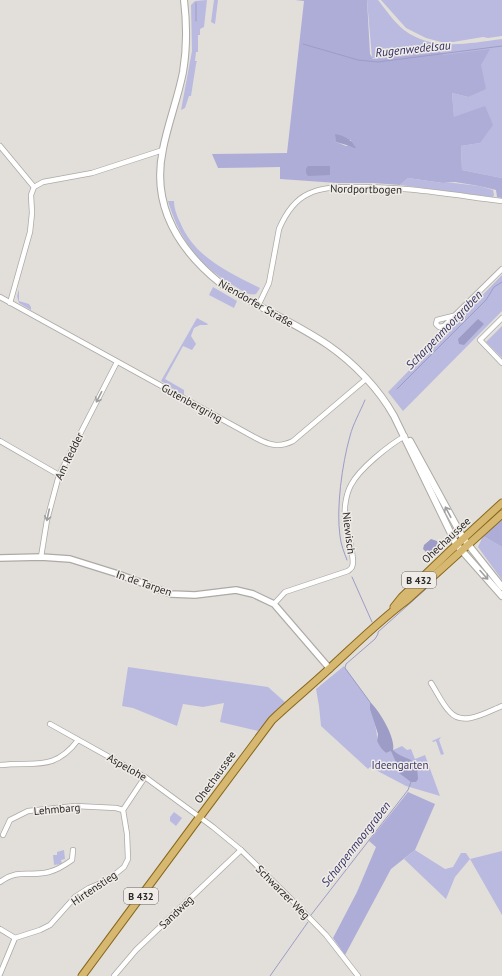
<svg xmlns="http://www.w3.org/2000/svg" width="502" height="976" font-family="'PT Sans',sans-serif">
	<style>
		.green { fill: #babae0 }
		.forest { fill: #aeadd8; fill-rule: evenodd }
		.water { fill: #9d9cc6 }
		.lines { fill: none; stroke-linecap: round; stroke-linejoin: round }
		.stream { stroke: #9d9cc6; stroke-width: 1 }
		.minor-casing { stroke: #adaaa5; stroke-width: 6 }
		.tertiary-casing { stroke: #adaaa5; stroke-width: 8 }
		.secondary-casing { stroke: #adaaa5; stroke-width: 8 }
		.primary-casing { stroke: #89671b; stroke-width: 9 }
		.minor { stroke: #fff; stroke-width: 4.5 }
		.tertiary { stroke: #fff; stroke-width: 5.5 }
		.secondary { stroke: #fff; stroke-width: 6 }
		.primary { stroke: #d6b871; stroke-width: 7 }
		.oneway { stroke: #a09f9f }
		.labels { text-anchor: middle; stroke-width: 3; stroke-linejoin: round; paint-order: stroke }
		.shield { fill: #efece7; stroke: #666462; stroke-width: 1 }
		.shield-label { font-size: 10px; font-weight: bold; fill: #2c2a29 }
		.street-label { font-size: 11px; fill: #2c2a29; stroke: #efece7 }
		.park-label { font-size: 11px; fill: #403b72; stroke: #efece7 }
		.water-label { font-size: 12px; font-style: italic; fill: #342e63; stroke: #efece7 }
	</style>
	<rect width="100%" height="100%" fill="#e2dfda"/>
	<!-- green -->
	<g class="green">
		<path d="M207,0l-3,27 -4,2v6h-2v17h-2l-1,9h2l-1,3 -5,32h-2l-4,12 -4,2 11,-59 -1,-46 4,-4z"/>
		<path d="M214,0h4l-3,24 -4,-2z"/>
		<path d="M367,0h11c8,10 16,22 26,30 29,22 65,13 98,9v139l-40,-8 -1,-24 19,-3 -26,-25 -2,-25 16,4 -28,-45 -62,7 -6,-1z"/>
		<path d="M381,0h121v36l-14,2 -5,-1 -30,5h-12l-15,-4 -20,-10z"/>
		<path d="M408,178l35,5h11l25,3 14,4 1,5 -1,2 -93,-12z"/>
		<path d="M168,201h6c0,7 3,15 6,21 14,35 48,50 80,66l-4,6c-7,2 -14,-3 -20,-7 -35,-19 -57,-48 -68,-86z"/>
		<path d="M502,275v36l-99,100 -15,-19z"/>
		<path d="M213,287l24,14 -3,7 -25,-13z"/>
		<path d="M19,289v12l10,3 2,3v3l-12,-7 -2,-7z"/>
		<path d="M197,318l11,6 -1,1h-7l-6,3 -3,8 5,8 -4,6 -9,-4 -18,33 19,11v5l-23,-14z"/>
		<path d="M502,326v32l-16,-16z"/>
		<path d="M483,536l19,11v33l-24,-33z"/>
		<path d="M344,666l26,36c1,14 8,26 7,39l9,12 16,-7 5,4 4,-1 4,10 10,-4 15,41 -34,-10 -36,-19 -2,2 -47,-43 -2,-20 -3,-17z"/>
		<path d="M128,667l140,20 17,15 -27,29 -38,-9 4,-19 -21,4 -20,-3 -6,22 -44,-18 -11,-2z"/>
		<path d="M441,737l-2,3 5,14 -3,1 -5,-14 -3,1 -1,-1z"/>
		<path d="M174,812l8,6 -6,8 -6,-5v-4z"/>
		<path d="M64,850l1,9 -4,1 1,4 -8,1 -1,-10h4v-3z"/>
		<path d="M415,850l30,19 8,-2 8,-14h5l4,6 32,-8v64l-32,-56 -15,18 -9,22 -42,-40z"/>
	</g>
	<!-- forest -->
	<g class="forest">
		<path d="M295,0h72l3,54 3,5h5l62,-7 3,3 47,-6 -9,16 5,24 -18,8 -16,-4 2,24 31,-11 8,19 -13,18 -19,3 1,24 40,8v20l-5,-1 -1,-7 -17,-4 -24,-4 -12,1 -35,-5 -8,7 -27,-2h-36l-57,-4v-12l-62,1 -6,-14 75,-1 17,-152zM336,140h15l-2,5 -3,1 -12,-5zM311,166h19v9z"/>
		<path d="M502,517v30l-19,-11z"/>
		<path d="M408,792l27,12 -20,46 -24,19 -46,86 -12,-17 24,-46 19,-45 -7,-6z"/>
	</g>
	<!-- water -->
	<g class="water">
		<path d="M335,134c10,2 16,5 21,14h-2c-5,-3 -13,-4 -20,-7l2,-1z"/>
		<path d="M308,166h22v9l-22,1 -2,-3v-4z"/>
		<path d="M478,319l6,5 -20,21 -5,-1 -1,-5z"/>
		<path d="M431,539l6,2 1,4 -2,4 -6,4 -4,-1 -3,-3 1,-4z"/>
		<path d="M370,702c9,8 26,36 23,48 13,13 24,3 25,29l-2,3h-5l-12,-9 -4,-13 -4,-9 -5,2 -5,-5 -4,-7 1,-7 -8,-25z"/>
	</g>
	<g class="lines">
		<!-- stream -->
		<g class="stream">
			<path d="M196,3v18"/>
			<path d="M303,44l55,16 20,2 124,-16"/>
			<path d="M397,389l89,-89 8,-13 8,-5"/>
			<path d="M347,560c-3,-8 -6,-15 -7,-24 -4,-27 2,-72 10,-100 3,-12 10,-24 15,-36"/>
			<path d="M352,577l20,45"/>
			<path d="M370,702l-25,-34 1,-4 29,-25 3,-5v-2l48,-43"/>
			<path d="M311,915l97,-125 3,-8"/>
			<path d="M270,976l38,-54"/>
		</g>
		<!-- minor casing -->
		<g class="minor-casing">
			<g id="minor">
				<path d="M0,146l34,41"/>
				<path d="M0,297l256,141c13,7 23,10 37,3l73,-62"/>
				<path d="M10,303l20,-71 2,-19 -1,-18 3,-8 9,-5 49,-9 71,-23"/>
				<path d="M258,306l11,-23 10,-54c6,-14 14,-28 29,-35 14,-7 30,-7 45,-7 50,-1 100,8 149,14"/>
				<path d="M453,316l-16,4 -1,4 3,3 5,-1 58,-57"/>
				<path d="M502,318l-22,22 22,23"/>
				<path d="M0,441l59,34"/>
				<path d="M41,557l6,-37 12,-45 58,-113"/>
				<path d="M274,604l11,-12 63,-21c1,-1 3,-2 4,-4 4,-8 -6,-38 -7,-49 -1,-10 1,-24 6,-33 8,-16 38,-40 54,-49"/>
				<path d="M431,683c6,9 11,21 19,29 13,15 37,0 52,-6"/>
				<path d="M50,724l95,53 68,50 28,23 49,48 36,37 32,41"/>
				<path d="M0,765c34,-4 54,7 78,-25"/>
				<path d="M3,835l7,-15 18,-9 47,-5 41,2 7,2"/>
				<path d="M0,882c19,-14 30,-5 49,-10 8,-2 16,-7 23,-12l1,-10"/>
				<path d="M0,929l15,9"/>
				<path d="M0,974l15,-36 25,-8 10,-5 25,-28 14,-9 19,-8 16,-13 4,-8 -1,-25 -4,-24 22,-33"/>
				<path d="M114,976l22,-26 105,-100"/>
			</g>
		</g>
		<!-- tertiary casing -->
		<g class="tertiary-casing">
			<path id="tertiary" d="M0,558l41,-1 29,2 48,15 53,20 24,1 41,-5 17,4 21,10 56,65"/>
		</g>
		<!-- secondary casing -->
		<g class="secondary-casing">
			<g id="secondary">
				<path d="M184,0c3,25 3,48 -1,72 -5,26 -15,51 -20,77 -12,56 15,100 57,134 35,23 74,39 108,62 26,18 51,44 66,71l62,128 46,52"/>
				<path d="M410,441l53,97 39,49"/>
			</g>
		</g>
		<!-- primary casing -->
		<g class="primary-casing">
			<g id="primary">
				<path d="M394,607l8,-10 49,-47 51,-47"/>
				<path d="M82,976l111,-150 79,-106c19,-18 40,-35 59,-53 25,-23 49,-47 76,-67l95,-86"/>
			</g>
		</g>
		<!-- minor -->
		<use href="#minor" class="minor"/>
		<!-- tertiary -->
		<use href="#tertiary" class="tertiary"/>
		<!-- secondary -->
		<use href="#secondary" class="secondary"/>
		<!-- primary -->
		<use href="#primary" class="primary"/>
	</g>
	<!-- one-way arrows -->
	<defs><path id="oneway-shaft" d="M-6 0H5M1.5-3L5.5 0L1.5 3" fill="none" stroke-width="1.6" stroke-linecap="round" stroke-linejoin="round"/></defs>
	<g class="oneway">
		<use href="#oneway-shaft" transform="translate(99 397) rotate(117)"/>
		<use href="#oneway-shaft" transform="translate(448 512) rotate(-118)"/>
		<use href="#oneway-shaft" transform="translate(48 515) rotate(102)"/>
		<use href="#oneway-shaft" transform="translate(484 575) rotate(48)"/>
	</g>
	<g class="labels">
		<!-- shield labels -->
		<g class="shield">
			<rect x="402" y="572" width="34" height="16" rx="3"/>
			<rect x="124" y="888" width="34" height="16" rx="3"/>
		</g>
		<g class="shield-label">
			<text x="419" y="584">B 432</text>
			<text x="141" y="900">B 432</text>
		</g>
		<!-- street labels -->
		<g class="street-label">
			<text transform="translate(366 189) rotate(1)" y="4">Nordportbogen</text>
			<text transform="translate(256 303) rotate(30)" y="4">Niendorfer Straße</text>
			<text transform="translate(192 403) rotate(29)" y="4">Gutenbergring</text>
			<text transform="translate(69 456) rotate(-64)" y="4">Am Redder</text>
			<text transform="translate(349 533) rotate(83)" y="4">Niewisch</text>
			<text transform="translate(446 540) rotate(-43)" y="4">Ohechaussee</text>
			<text transform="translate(144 583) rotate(19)" y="4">In de Tarpen</text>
			<text transform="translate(127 767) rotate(30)" y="4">Aspelohe</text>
			<text transform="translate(215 777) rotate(-54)" y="4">Ohechaussee</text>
			<text transform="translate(57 809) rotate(-5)" y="4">Lehmbarg</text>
			<text transform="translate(94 888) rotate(-34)" y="4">Hirtenstieg</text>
			<text transform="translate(283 892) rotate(45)" y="4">Schwarzer Weg</text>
			<text transform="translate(176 912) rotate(-44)" y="4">Sandweg</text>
		</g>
		<!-- park labels -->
		<g class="park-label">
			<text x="400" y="769">Ideengarten</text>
		</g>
		<!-- water labels -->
		<g class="water-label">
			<text transform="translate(413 49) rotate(-6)" y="4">Rugenwedelsau</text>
			<text transform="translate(444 330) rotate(-46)" y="4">Scharpenmoorgraben</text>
			<text transform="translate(356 844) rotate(-52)" y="4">Scharpenmoorgraben</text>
		</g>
	</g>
</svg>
